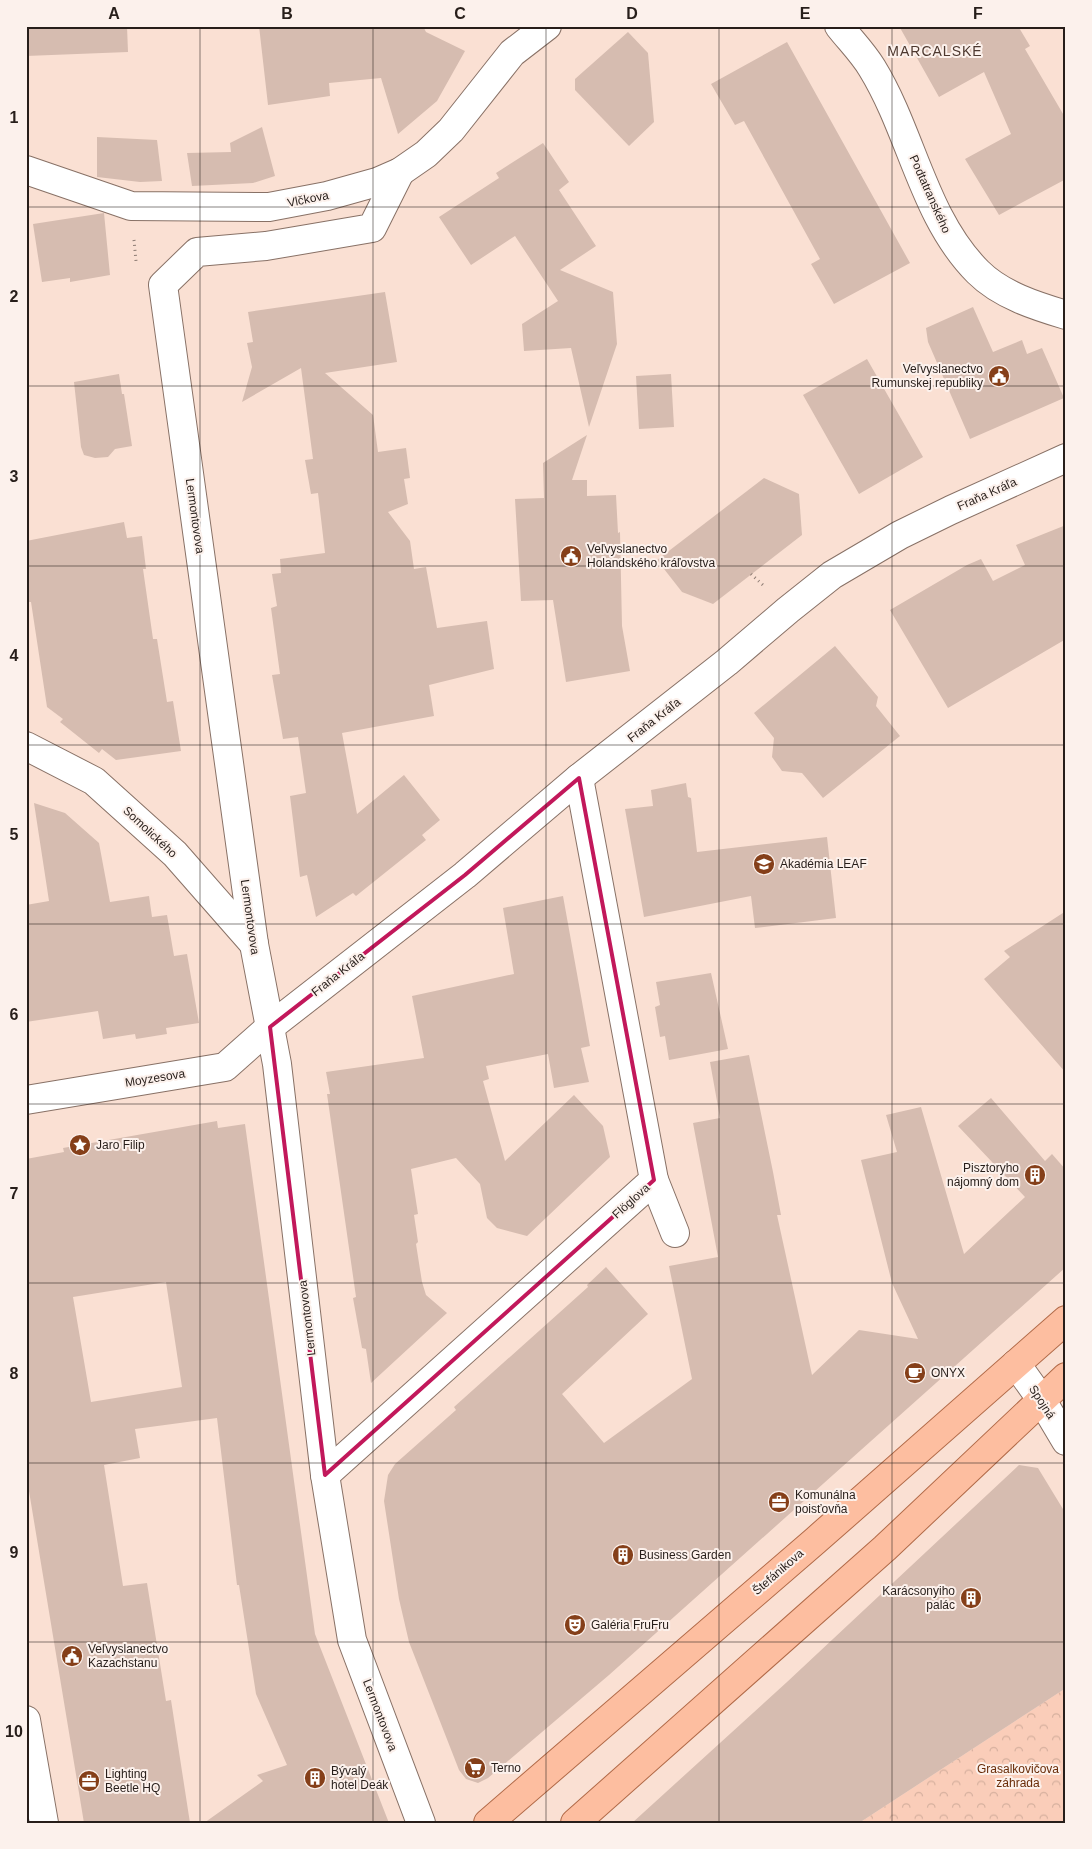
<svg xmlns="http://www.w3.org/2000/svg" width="1092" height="1849" font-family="Arial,sans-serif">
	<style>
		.park { fill: url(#park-crowns) }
		.building { fill: #d6bcb0; fill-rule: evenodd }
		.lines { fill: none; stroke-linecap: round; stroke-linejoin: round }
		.minor-casing { stroke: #887166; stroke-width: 30 }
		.major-casing { stroke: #b16a48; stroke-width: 30 }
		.path { stroke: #8d7c74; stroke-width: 3; stroke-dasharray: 1 4; stroke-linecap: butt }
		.minor { stroke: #fff; stroke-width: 28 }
		.major { stroke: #fdbea0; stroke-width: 28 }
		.marked { fill: none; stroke: #c2185b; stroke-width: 4; stroke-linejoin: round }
		.grid { fill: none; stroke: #271e1a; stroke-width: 1; stroke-opacity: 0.55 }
		.labels { text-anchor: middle; stroke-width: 4; stroke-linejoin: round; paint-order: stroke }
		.street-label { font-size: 12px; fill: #271e1a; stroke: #fcf1ec }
		.poi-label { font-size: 12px; fill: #271e1a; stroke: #fcf1ec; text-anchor: start }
		.park-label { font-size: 12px; fill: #692c08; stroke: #fcf1ec }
		.neighbourhood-label { font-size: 14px; letter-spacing: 1px; fill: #4d382f; stroke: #fcf1ec }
		.neatline { fill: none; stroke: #271e1a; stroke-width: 2 }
		.grid-label { font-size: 16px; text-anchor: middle; font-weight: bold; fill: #271e1a }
	</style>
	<defs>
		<pattern id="park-crowns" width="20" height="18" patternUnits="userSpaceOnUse" patternTransform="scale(1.25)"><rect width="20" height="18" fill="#facdb9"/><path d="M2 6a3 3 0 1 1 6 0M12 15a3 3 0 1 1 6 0" fill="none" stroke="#d6b09e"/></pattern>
	</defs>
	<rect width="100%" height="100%" fill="#fae0d3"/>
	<!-- park -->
	<path class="park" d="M1066,1688v135h-207z"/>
	<!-- building -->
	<g class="building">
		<path d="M26,26h101l1,26 -102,4z"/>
		<path d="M259,26h164l3,6 39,19 -28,50 -39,33 -17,-56 -52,5 1,13 -62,9z"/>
		<path d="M899,26h119l12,20 -5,3 41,70v60l-67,36 -34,-56 46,-25 -27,-62 -45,25z"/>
		<path d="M628,32l20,21 6,69 -25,24 -54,-56v-11z"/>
		<path d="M787,42l123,221 -76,41 -23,-40 9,-5 -76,-138 -9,4 -24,-41z"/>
		<path d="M262,127l13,49 -22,7 -61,3 -5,-33 44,-1 -1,-9z"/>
		<path d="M97,137l60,3 5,41 -22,1 -43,-5z"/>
		<path d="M543,143l26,39 -10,8 37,56 -36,24 53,22 4,52 -28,83 -18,-79 -47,3 -2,-27 36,-23 -43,-65 -44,29 -32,-48 60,-39 -3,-5z"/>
		<path d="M104,213l6,62 -40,7v-4l-28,4 -9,-58z"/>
		<path d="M385,292l12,70 -72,11 48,42 5,37 28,-4 4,30 -6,1 4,25 -20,8 22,29 4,28 12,-2 11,61 50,-7 7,48 -65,16 5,31 -92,17 15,81 47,-39 36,45 -18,15 4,5 -70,56 -3,-3 -37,24 -9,-42 -7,2 -10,-81 16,-3 -8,-56 -15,2 -11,-64 8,-1 -9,-66 6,-2 -5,-32 9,-1 -1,-14 45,-6 -7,-60 -7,1 -6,-34 8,-1 -12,-91 -59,34 10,-35 -5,-24 6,-1 -5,-30z"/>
		<path d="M973,307l20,45 29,-12 5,14 15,-6 22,50 -94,41 -42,-97 -2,-14z"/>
		<path d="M867,359l56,98 -64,37 -56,-99z"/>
		<path d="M119,374l3,20h2l8,52 -17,3 -7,8 -13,1 -11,-3 -3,-8 -7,-65z"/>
		<path d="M671,374l3,53 -35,2 -3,-53z"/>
		<path d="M587,435l-15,45h15v16l29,-1 2,38 2,-1 2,94 8,45 -64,11 -13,-82 -32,1 -6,-102 29,-1 -1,-35z"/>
		<path d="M764,478l35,16 3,41 -89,69 -31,-12 -25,-32z"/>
		<path d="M124,522l3,16 15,-2 4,33h-3l10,70h4l10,63 6,-1 8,50 -65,9 -14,-11 -3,4 -39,-31 3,-3 -16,-12 -16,-105h-5v-61z"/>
		<path d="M1066,525v114l-118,69 -58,-98 77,-45 14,-6 12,22 32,-16 -9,-20z"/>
		<path d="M835,646l43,51 -2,9 24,30 -77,62 -21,-25 -20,-2 -10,-14 2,-19 -20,-25z"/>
		<path d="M686,783l2,14 3,1 6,54 130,-15 9,81 -81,10 -4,-32 -107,21 -19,-108 28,-3 -2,-16z"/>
		<path d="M34,803l31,10 34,30 11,59 39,-6 3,21 15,-2 7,41 13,-2 12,69 -33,5 1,6 -31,5 -1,-5 -32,5 -5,-28 -72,11v-117l23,-4z"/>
		<path d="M563,896l27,150 -9,2 8,34 -35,6 -6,-34 -62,12 3,13 -6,2 22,80 69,-66 29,31 7,31 -83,79 -30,-8 -10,-10 -7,-34 -24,-26 -45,11 7,45 -4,1 4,27 -2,2 6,38 4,13 21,18 -76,70 -5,-34 -4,-1 -9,-50 3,-1 -29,-203h3l-4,-22 98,-14 -12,-62 102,-22 -11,-66z"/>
		<path d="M1066,911v162l-82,-94 26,-22 -6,-6z"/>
		<path d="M711,973l17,76 -59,11 -4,-24 -5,1 -5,-30 5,-2 -4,-23z"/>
		<path d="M749,1055l24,117 8,43h-4l35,160 47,-45 59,9 -26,-56 -31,-123 36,-8 -11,-37 35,-8 43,147 61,-57 -67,-71 33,-28 54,63 7,-7 14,16v97l-457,408 -121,103 -10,5 -12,-4 -7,-9 -50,-128 -10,-43 -15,-98 4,-26 7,-11 61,-54 -2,-3 134,-120 -1,-2 19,-18 42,47 -86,80 42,49 88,-64 -23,-113 49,-9 -25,-134 27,-5 -10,-56z"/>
		<path d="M217,1121l1,7 27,-4 70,510 74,189h-185l59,-42 -6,-6 30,-10 -31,-71 -17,-109h-2l-20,-167 -82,11 5,29 -36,7 19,121 24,-3 19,118 5,-1 19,123h-106l-58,-350v-314l38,-7 -1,-4zM166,1282l16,105 -91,15 -18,-105z"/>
		<path d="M1019,1465l19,3 28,46v174l-207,135h-227l155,-141z"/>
	</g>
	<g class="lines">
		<!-- minor casing -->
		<g class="minor-casing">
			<g id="minor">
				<path d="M839,26c11,14 24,27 33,42 40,65 51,149 106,204 23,23 58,34 88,43"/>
				<path d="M26,170l105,36 138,1 58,-11 50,-14 23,-10 26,-18 25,-24 61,-77 35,-27"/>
				<path d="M400,172l-28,56 -106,18 -69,6 -34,33 91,659 23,120 48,411 27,165 69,183"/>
				<path d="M26,746l68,35 81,73 79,90"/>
				<path d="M26,1100l199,-33 45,-40 195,-152 114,-97 148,-116 61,-52 44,-35 68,-40 51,-25 115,-52"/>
				<path d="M654,1180l21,53"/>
				<path d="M1016,1364l25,35 25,42"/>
				<path d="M325,1475l329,-295 -75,-402"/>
				<path d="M26,1720l18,103"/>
			</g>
		</g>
		<!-- major casing -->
		<g class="major-casing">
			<g id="major">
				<path d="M488,1823l327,-282 251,-221"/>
				<path d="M575,1823l310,-275 181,-171"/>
			</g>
		</g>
		<!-- path -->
		<g class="path">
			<path d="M134,240l2,21 3,2"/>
			<path d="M751,574l13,12"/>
		</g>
		<!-- minor -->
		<use href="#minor" class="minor"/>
		<!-- major -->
		<use href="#major" class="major"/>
	</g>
	<!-- marked area -->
	<path class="marked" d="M579,778l75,402 -329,295 -55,-448 195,-152z"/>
	<!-- grid -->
	<path class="grid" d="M200,26v1797M373,26v1797M546,26v1797M719,26v1797M892,26v1797M26,207h1040M26,386h1040M26,566h1040M26,745h1040M26,924h1040M26,1104h1040M26,1283h1040M26,1463h1040M26,1642h1040"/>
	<!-- icons -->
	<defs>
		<g id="civic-disc" transform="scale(1.125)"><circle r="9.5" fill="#853f19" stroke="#fcf1ec"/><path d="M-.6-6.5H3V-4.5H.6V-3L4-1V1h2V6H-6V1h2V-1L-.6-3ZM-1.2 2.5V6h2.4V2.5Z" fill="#fff"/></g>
		<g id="school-disc" transform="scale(1.125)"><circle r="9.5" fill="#853f19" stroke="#fcf1ec"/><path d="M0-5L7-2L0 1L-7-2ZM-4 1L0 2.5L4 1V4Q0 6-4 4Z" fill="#fff"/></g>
		<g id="sight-disc" transform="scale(1.125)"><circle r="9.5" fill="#853f19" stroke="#fcf1ec"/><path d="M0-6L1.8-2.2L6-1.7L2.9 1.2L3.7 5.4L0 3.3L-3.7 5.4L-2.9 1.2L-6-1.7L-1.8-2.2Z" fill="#fff"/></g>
		<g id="building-disc" transform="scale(1.125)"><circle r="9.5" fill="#853f19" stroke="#fcf1ec"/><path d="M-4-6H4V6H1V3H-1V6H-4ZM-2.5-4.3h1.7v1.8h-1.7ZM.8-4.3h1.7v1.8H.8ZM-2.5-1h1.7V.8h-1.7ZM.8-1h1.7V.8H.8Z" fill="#fff"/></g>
		<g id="cafe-disc" transform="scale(1.125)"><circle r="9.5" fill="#853f19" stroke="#fcf1ec"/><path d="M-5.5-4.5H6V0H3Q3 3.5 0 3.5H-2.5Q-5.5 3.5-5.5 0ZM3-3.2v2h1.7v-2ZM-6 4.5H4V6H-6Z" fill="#fff"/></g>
		<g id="office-disc" transform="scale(1.125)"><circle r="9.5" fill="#853f19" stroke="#fcf1ec"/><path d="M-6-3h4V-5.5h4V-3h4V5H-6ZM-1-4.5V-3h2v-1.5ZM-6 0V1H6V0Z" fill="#fff"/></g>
		<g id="theatre-disc" transform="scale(1.125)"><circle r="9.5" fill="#853f19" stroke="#fcf1ec"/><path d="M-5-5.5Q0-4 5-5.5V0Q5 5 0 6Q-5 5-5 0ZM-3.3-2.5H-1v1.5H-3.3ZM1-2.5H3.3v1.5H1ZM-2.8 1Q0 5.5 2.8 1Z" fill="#fff"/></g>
		<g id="supermarket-disc" transform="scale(1.125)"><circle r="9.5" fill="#853f19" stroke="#fcf1ec"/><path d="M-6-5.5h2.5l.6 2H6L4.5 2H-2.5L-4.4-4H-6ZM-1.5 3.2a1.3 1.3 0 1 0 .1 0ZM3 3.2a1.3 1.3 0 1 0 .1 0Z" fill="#fff"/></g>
	</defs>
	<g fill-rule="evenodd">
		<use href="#civic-disc" x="999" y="376"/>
		<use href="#civic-disc" x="571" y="556"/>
		<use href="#school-disc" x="764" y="864"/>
		<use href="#sight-disc" x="80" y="1145"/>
		<use href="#building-disc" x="1035" y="1175"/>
		<use href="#cafe-disc" x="915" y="1373"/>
		<use href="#office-disc" x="779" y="1502"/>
		<use href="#building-disc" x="623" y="1555"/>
		<use href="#building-disc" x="971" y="1598"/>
		<use href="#theatre-disc" x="575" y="1625"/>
		<use href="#civic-disc" x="72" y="1656"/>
		<use href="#supermarket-disc" x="475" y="1768"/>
		<use href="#building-disc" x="315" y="1778"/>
		<use href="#office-disc" x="89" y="1781"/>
	</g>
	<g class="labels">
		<!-- street labels -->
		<g class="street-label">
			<text transform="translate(930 194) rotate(66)" y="4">Podtatranského</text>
			<text transform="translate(308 199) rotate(-11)" y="4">Vlčkova</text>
			<text transform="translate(987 494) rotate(-24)" y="4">Fraňa Kráľa</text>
			<text transform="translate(195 516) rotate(82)" y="4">Lermontovova</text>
			<text transform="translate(654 720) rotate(-38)" y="4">Fraňa Kráľa</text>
			<text transform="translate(150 832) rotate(43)" y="4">Somolického</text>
			<text transform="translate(250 917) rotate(82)" y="4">Lermontovova</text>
			<text transform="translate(338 974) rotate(-38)" y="4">Fraňa Kráľa</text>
			<text transform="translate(155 1078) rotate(-9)" y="4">Moyzesova</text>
			<text transform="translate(631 1201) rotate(-42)" y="4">Flöglova</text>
			<text transform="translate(307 1318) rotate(-97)" y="4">Lermontovova</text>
			<text transform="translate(1042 1402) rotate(57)" y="4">Spojná</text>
			<text transform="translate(778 1572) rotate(-41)" y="4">Štefánikova</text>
			<text transform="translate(380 1715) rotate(69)" y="4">Lermontovova</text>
		</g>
		<!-- poi labels -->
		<g class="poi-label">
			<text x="983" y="373" text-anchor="end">Veľvyslanectvo<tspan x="983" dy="14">Rumunskej republiky</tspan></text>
			<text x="587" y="553">Veľvyslanectvo<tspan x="587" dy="14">Holandského kráľovstva</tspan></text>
			<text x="780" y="868">Akadémia LEAF</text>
			<text x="96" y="1149">Jaro Filip</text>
			<text x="1019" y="1172" text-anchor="end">Pisztoryho<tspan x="1019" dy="14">nájomný dom</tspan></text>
			<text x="931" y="1377">ONYX</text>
			<text x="795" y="1499">Komunálna<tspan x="795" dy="14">poisťovňa</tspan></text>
			<text x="639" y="1559">Business Garden</text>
			<text x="955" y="1595" text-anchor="end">Karácsonyiho<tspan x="955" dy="14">palác</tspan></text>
			<text x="591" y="1629">Galéria FruFru</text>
			<text x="88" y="1653">Veľvyslanectvo<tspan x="88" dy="14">Kazachstanu</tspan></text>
			<text x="491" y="1772">Terno</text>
			<text x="331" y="1775">Bývalý<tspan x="331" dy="14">hotel Deák</tspan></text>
			<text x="105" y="1778">Lighting<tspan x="105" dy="14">Beetle HQ</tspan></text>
		</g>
		<!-- park labels -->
		<g class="park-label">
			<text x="1018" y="1773">Grasalkovičova<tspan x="1018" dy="14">záhrada</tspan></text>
		</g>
		<!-- neighbourhood labels -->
		<g class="neighbourhood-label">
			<text x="935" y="56">MARCALSKÉ</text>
		</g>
	</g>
	<!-- border -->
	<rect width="1092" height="1849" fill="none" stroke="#fcf1ec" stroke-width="55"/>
	<rect x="28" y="28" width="1036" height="1794" class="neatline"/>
	<g class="grid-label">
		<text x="114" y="19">A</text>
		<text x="287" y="19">B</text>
		<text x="460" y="19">C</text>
		<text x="632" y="19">D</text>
		<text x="805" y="19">E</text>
		<text x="978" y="19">F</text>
		<text x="14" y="123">1</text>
		<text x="14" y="302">2</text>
		<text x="14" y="482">3</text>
		<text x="14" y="661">4</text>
		<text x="14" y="840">5</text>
		<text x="14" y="1020">6</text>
		<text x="14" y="1199">7</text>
		<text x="14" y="1379">8</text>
		<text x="14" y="1558">9</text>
		<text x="14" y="1737">10</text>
	</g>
</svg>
